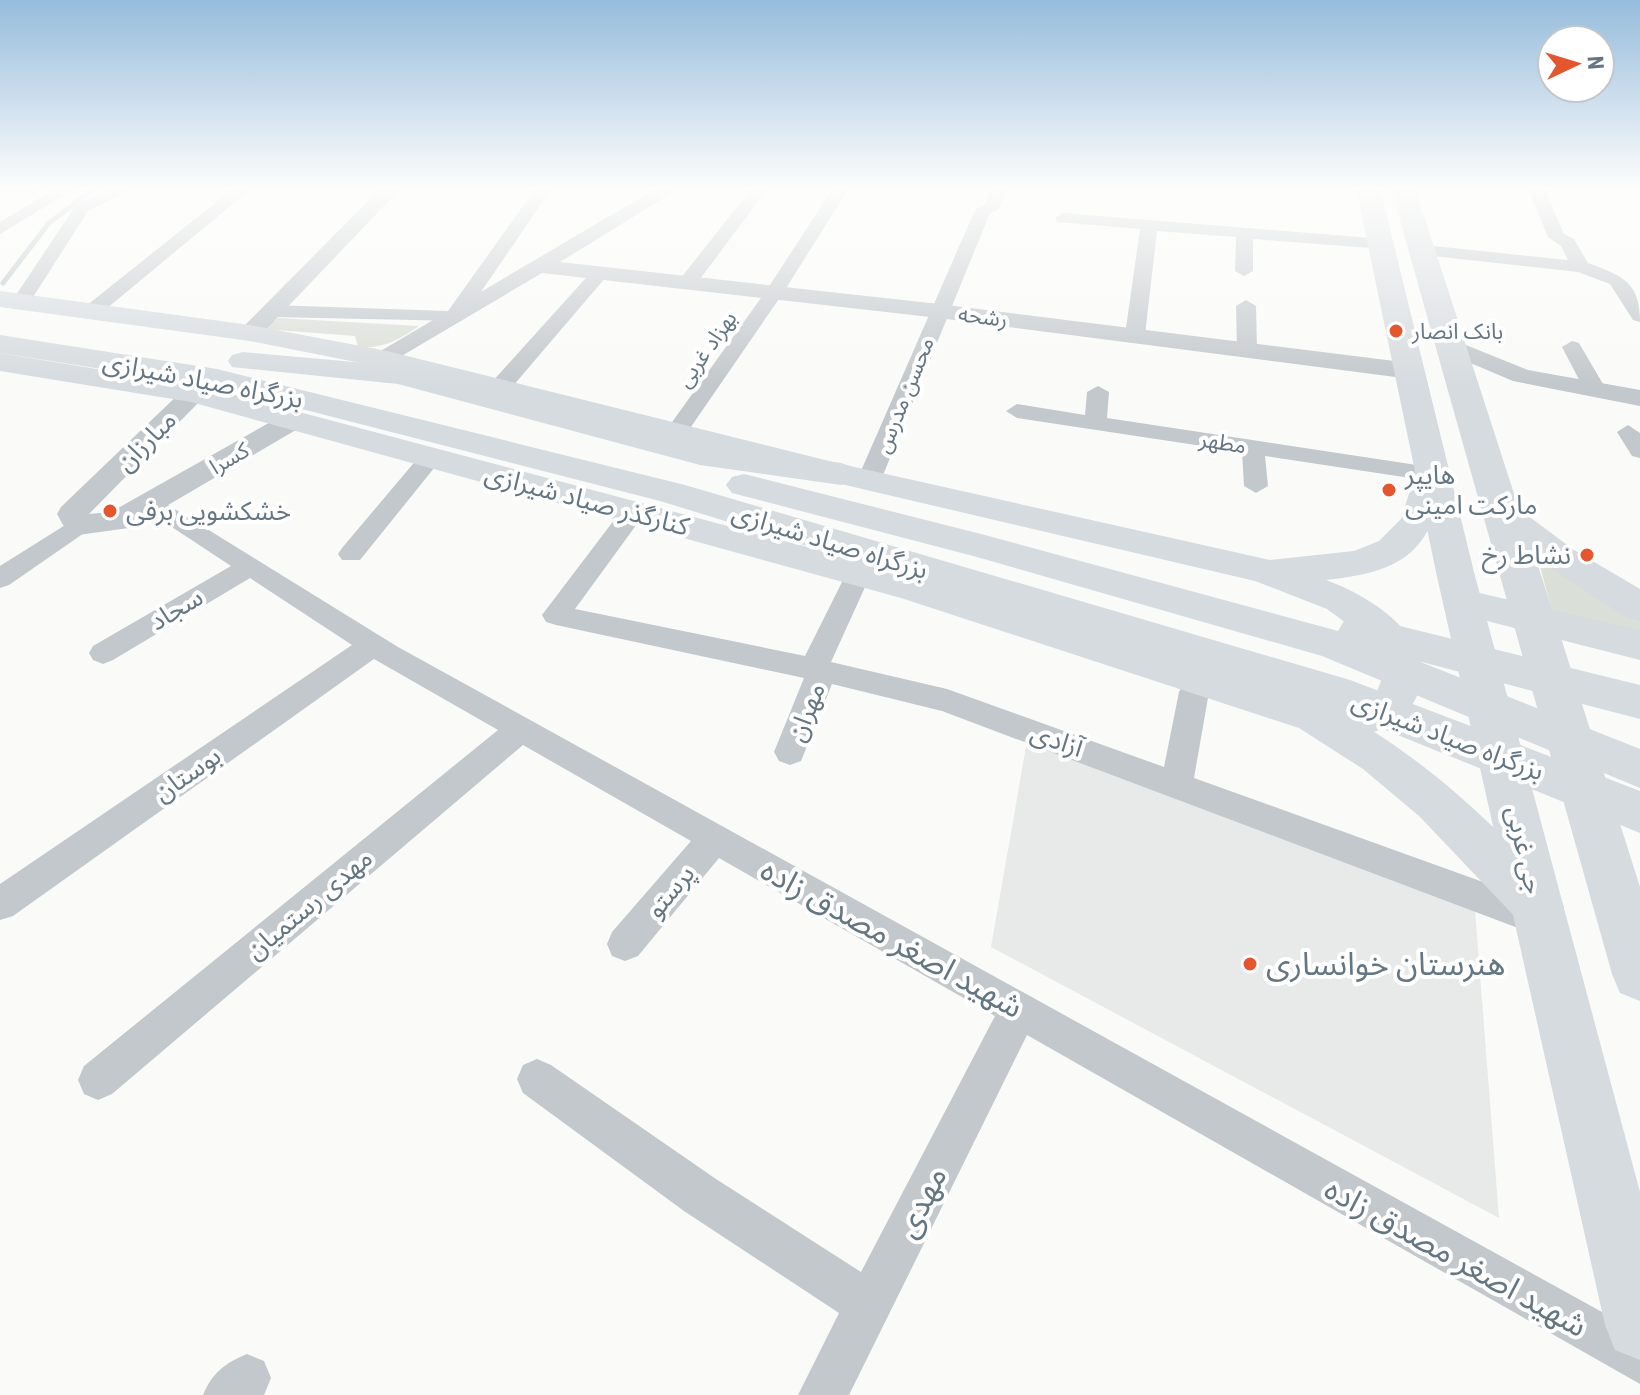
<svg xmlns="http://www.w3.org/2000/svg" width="1640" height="1395" font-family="'Roboto Condensed','Noto Sans Arabic',sans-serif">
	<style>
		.built { fill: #e8e9e9 }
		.green { fill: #dadfd7 }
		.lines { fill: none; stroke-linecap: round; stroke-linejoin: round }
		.stream { stroke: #bbc7cb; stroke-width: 5 }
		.minor { fill: #c3c8cc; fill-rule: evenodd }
		.tertiary { fill: #c3c8cc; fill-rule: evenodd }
		.secondary { fill: #d6dbdf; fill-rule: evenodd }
		.primary { fill: #d6dbdf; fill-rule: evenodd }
		.trunk { fill: #d6dbdf; fill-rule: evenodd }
		.wall { fill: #929a9f }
		.poi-dot { fill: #e4572e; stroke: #fff; stroke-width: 3 }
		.labels { text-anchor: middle; stroke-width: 8; stroke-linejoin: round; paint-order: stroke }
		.far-street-label { font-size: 22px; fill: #657683; stroke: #fff }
		.far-poi-label { font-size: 22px; fill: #657683; stroke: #fff; text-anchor: start }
		.street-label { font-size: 26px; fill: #657683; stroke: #fff }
		.poi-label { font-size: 26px; fill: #657683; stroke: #fff; text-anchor: start }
		.near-street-label { font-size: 32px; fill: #657683; stroke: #fff }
		.near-poi-label { font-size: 32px; fill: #657683; stroke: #fff; text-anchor: start }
	</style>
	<rect width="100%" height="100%" fill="#fafaf8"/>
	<!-- built -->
	<path class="built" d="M1027,741l448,169 24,308 -508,-271z"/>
	<!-- green -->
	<g class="green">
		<path d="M278,318l141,8c-20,14 -37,23 -61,21l-3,-11 -91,-7z"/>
		<path d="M1536,551l104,63v20l-87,-19z"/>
	</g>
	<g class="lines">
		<!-- stream -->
		<path class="stream" d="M3,283l46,-60 46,-35"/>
		<!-- minor -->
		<g class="minor">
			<path d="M56,188h20l-76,46v-12z"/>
			<path d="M111,188h22l-45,23 -60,94h-14l-2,-4 64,-96z"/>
			<path d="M234,188h18l-152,126h-14l-3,-4 3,-4z"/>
			<path d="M536,188h16l-91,133 -189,-4 -10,-6 10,-6 176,6z"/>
			<path d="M752,188h16l-74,99h-14v-8z"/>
			<path d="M833,188h16l-66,105 -99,144h-16l-3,-5 101,-141z"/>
			<path d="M992,188l14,3 -8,19 -8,3 -109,267 -4,5h-16l-4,-5 118,-270 10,-6z"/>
			<path d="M1528,188h16l20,46 10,5 14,24c34,13 52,18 52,59l-7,-2 -23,-36 -32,-12 -154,-17 -9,-5 9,-5 144,15 -7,-14 -13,-9z"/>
			<path d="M1063,213l320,26 9,5 -9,5 -130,-10v32l-9,5 -9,-5 1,-34 -79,-6 -12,104 -10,6 -10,-6 15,-106 -83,-7 -2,-4z"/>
			<path d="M600,268l6,1v8l-99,116h-16l-3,-5 3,-5 103,-114z"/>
			<path d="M1246,300l10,6 1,44 -10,6 -10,-6 -1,-44z"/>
			<path d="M1572,341l7,2 28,48 -3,5 -8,1 -11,-6 -23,-44z"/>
			<path d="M1098,386l11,6 -2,26 323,49 12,7 -12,7 -165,-25 3,30 -12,7 -12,-7 -2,-34 -225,-34 -11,-7 11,-7 68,11 2,-23z"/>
			<path d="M1628,425l12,8v25l-8,-2 -15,-24z"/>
			<path d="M431,450l12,7 -83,103h-18l-4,-6 4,-6 81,-96z"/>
			<path d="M152,495l246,152 1242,686v51l-613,-349 -178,360h-51l41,-82 -155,-102 -161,-118 -6,-14 6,-14 14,-6 14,6 165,114 145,93 134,-256 -276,-158 -81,98 -13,5 -13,-5 -5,-12 5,-12 79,-91 -168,-96 -411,349 -14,6 -14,-6 -6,-14 6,-14 414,-336 -124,-71 -361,257 -13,4v-36l352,-239 -102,-67 -137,82 -10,4 -10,-4 -4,-7 4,-7 138,-80 -88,-58 -3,-5z"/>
			<path d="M633,505l12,8 -70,96 230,47 44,-88h18l4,6 -40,88 116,27 217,78 15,-75 4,-8 11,-3 11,3 4,8 -15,86 361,130 5,12 -5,12 -13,5 -600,-226 -110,-27 -31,77 -11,4 -11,-4 -5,-9 30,-74 -248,-53 -10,-3 -4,-7 82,-108z"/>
			<path d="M78,517l9,2 4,6 -4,6 -78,54 -9,3v-22z"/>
			<path d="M247,1354l17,7 7,17 -7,17h-61c9,-22 22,-32 44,-41z"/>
		</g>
		<!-- tertiary -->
		<g class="tertiary">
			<path d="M381,188h20l-143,150h-16l-4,-5 4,-5z"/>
			<path d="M657,188h23l-120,74 379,42 472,59 13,8 -13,8 -472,-61 -397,-45 -154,91h-18l-3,-5z"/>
			<path d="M1451,339l77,31 112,20v16l-127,-25 -71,-30 -3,-5 3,-5z"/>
			<path d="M194,385l9,3 4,5 -4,5 -114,116 22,-2 172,-97h18l4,6 -4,6 -172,101 -51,7 -11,-3 -10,-18 4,-7 124,-119z"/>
		</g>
		<!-- secondary -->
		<g class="secondary">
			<path d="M0,291l250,34 137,26 454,113 429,96 84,-9 25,-10 22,-22 19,-60 12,-3 12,3 4,7c-16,81 -36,105 -122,114 46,17 115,59 90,118 -8,18 -23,27 -42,34 69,43 126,100 183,159l7,16 -7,16 -18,7 -18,-7 -102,-107 -56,-47 -64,-41 -398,-130 -710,-196 -191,-31v-18l205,34 707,188 392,121 57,5 16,-10 4,-10 -3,-25 -13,-19 -38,-28 -72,-28 -414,-97 -455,-116 -136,-27 -250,-34z"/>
			<path d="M1462,589l178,41v30l-192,-49 -5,-9 5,-9z"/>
		</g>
		<!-- primary -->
		<g class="primary">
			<path d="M1356,188h24l94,384 166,620v168l-25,-10 -10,-25 -169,-753z"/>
			<path d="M1391,188h24l104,321 55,41 66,39v32l-14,-4 -90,-58 104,328v114l-20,-8 -8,-19z"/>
		</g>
		<!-- trunk -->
		<g class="trunk">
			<path d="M0,335l217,34 468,116 665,195 290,111v42l-319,-129 -661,-203 -444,-114 -216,-34z"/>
			<path d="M243,352l156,14 302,79 140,18 12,4 5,7 -5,7 -12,4 -141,-20 -302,-81 -166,-17 -4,-6 4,-6z"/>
			<path d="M744,474l241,61 353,96 6,-10 15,-5 281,69v34l-222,-58 222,88v39l-318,-132 -345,-99 -245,-64 -6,-8 6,-8z"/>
			<path d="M1631,920l9,3v70l-19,-7 -17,-41 8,-18z"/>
		</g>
	</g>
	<!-- wall -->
	<path class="wall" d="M0,188h43l-4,3 -39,1z"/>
	<!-- sky -->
	<linearGradient id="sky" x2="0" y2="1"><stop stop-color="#96bcdc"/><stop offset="0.49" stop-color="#fdfdfc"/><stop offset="1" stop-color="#fdfdfc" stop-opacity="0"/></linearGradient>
	<rect width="1640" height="384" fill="url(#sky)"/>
	<!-- markers -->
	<g class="poi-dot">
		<circle cx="1396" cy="331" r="8"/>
		<circle cx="1389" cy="490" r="8"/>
		<circle cx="110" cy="511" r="8"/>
		<circle cx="1587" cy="555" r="8"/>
		<circle cx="1250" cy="964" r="8"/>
	</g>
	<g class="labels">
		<!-- far-street labels -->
		<g class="far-street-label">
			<text transform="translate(983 316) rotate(7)" y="8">رشحه</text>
			<text transform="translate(706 349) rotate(-55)" y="8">بهزاد غربی</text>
			<text transform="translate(904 395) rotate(-68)" y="8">محسن مدرس</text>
			<text transform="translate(1223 442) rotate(9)" y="8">مطهر</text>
			<text transform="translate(229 458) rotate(-30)" y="8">کسرا</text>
		</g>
		<!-- far-poi labels -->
		<g class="far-poi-label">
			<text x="1412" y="339">بانک انصار</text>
		</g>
		<!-- street labels -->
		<g class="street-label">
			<text transform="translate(203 380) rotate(11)" y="9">بزرگراه صیاد شیرازی</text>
			<text transform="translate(146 441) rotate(-45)" y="9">مبارزان</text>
			<text transform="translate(587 500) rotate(15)" y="9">کنارگذر صیاد شیرازی</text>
			<text transform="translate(830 541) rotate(17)" y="9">بزرگراه صیاد شیرازی</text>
			<text transform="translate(176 609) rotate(-31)" y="9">سجاد</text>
			<text transform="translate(806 712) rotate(-68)" y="9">مهران</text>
			<text transform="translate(1448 736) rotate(21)" y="9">بزرگراه صیاد شیرازی</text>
			<text transform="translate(1057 740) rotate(19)" y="9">آزادی</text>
			<text transform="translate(187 774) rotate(-35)" y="9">بوستان</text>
			<text transform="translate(1525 850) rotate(77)" y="9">جی غربی</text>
			<text transform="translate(670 891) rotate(-50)" y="9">پرستو</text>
			<text transform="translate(309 904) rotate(-40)" y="9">مهدی رستمیان</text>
		</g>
		<!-- poi labels -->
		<g class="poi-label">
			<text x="1405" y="484">هایپر<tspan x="1405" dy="30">مارکت امینی</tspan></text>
			<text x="126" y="520">خشکشویی برفی</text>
			<text x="1571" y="564" text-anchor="end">نشاط رخ</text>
		</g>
		<!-- near-street labels -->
		<g class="near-street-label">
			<text transform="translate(892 938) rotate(29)" y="11">شهید اصغر مصدق زاده</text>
			<text transform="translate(921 1202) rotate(-63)" y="11">مهدی</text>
			<text transform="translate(1456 1257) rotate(29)" y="11">شهید اصغر مصدق زاده</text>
		</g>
		<!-- near-poi labels -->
		<g class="near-poi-label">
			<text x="1266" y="975">هنرستان خوانساری</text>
		</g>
	</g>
	<!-- north arrow -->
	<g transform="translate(1576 64) rotate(86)"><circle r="38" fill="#ffffff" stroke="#c1c8cd" stroke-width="2"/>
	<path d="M0-6L14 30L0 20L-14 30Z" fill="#e4572e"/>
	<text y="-12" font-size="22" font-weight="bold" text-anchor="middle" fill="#657683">N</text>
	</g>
</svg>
